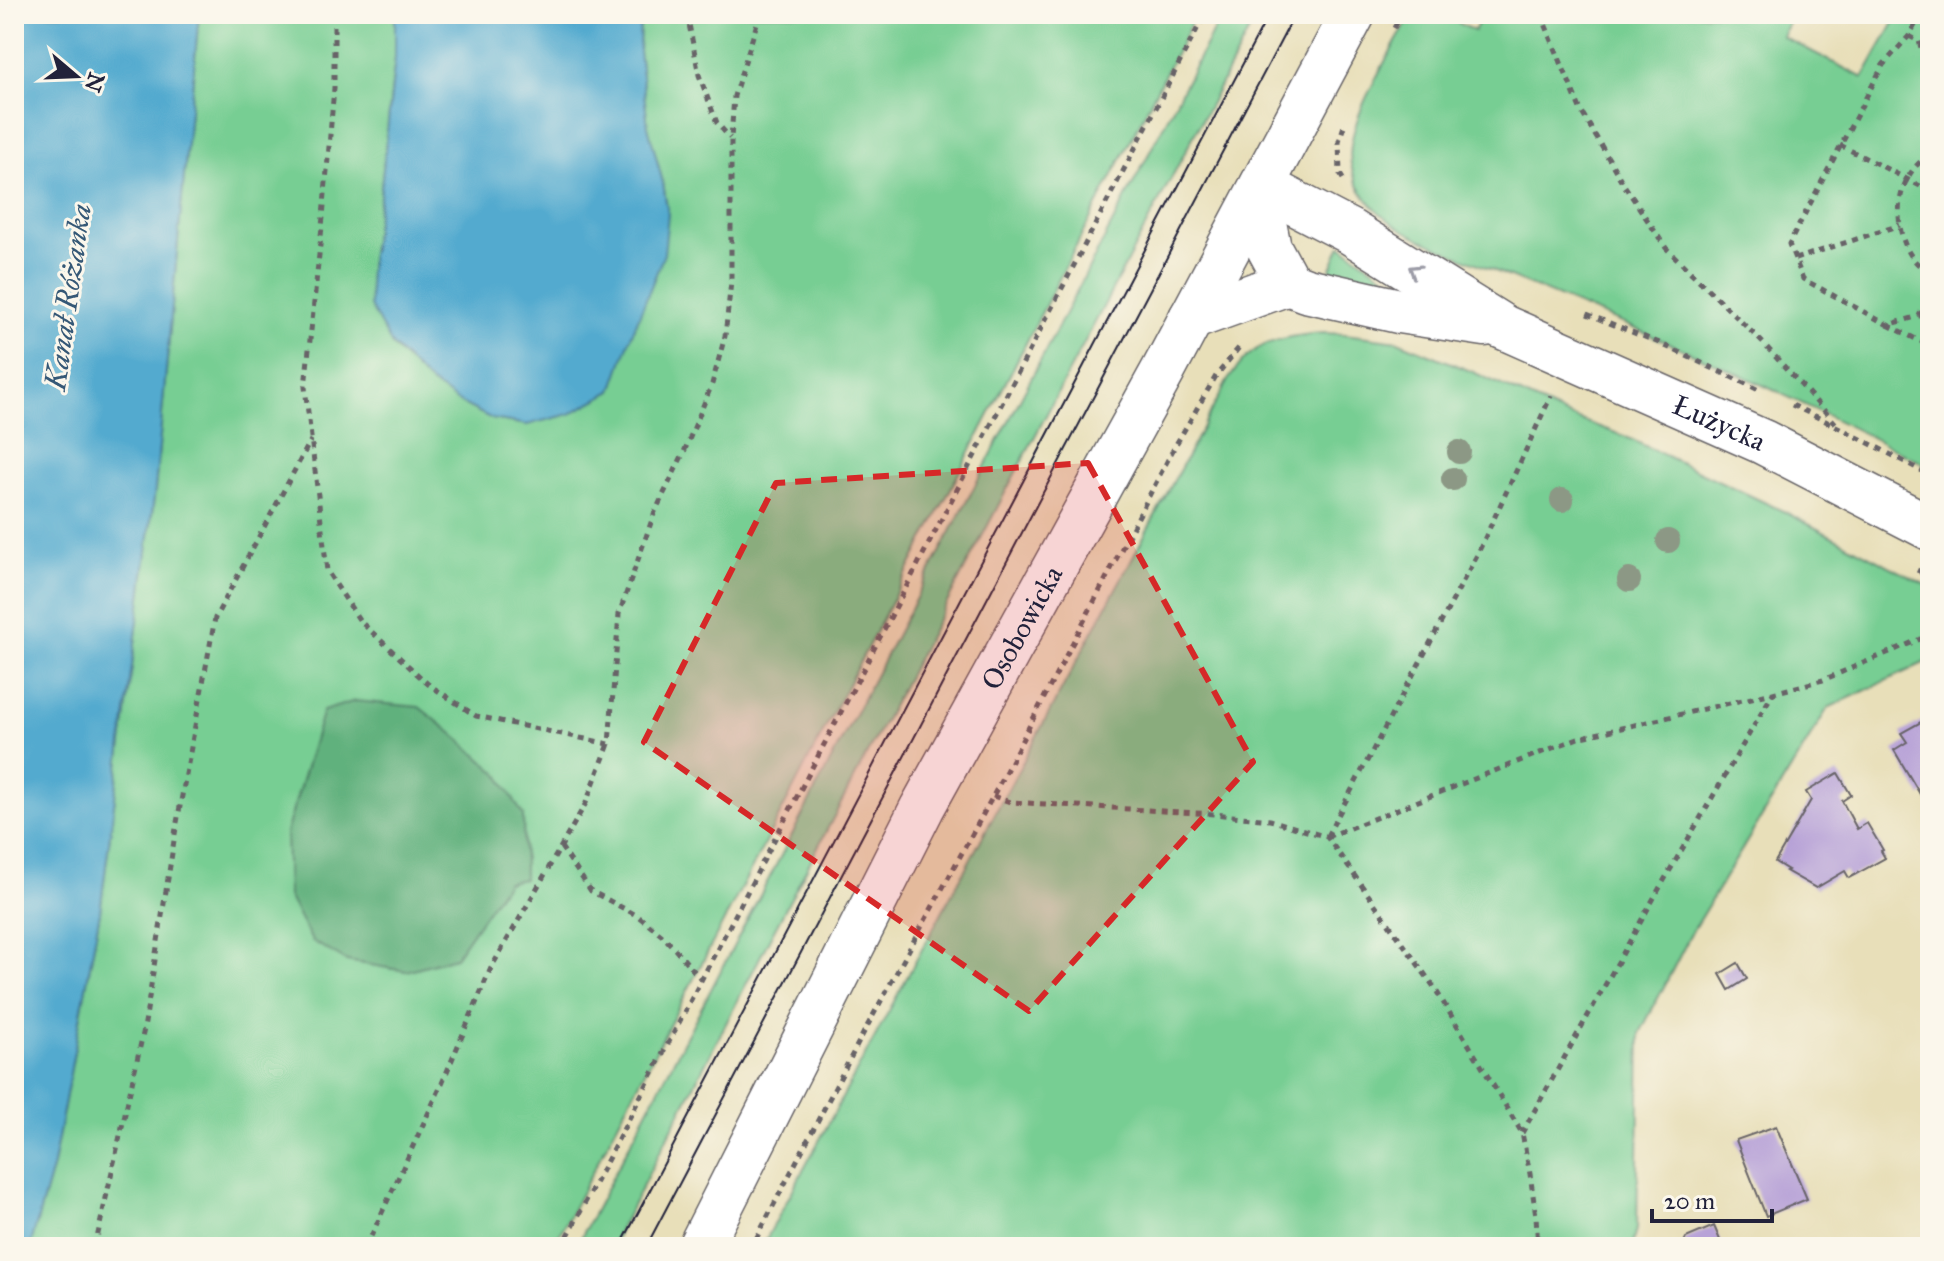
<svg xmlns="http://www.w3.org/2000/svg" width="1944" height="1261" font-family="'IM FELL Great Primer',serif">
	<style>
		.green { fill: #77ce93; stroke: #4c7867; stroke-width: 2; fill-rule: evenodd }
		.forest { fill: #61b17d; stroke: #426a5c; stroke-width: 2 }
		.water { fill: #52aacf; stroke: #3a6685; stroke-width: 2 }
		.building { fill: #b7a2d7 }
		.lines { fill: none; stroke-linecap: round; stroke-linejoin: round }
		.minor-casing { stroke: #676467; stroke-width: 47 }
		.path { stroke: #676467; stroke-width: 5; stroke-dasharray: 6 6; stroke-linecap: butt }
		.minor { stroke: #fff; stroke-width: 44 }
		.tram { stroke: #22223b; stroke-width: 2 }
		.tree { fill: #8c9885 }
		.oneway { stroke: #9c9ca7 }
		.marked { fill: #d62828; fill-opacity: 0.2; stroke: #d62828; stroke-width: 6; stroke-dasharray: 16 10; stroke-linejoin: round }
		.labels { text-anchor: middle; stroke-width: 6; stroke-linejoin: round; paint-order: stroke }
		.street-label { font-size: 28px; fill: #22223b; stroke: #fbf7ec }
		.water-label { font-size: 30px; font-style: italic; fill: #355876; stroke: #fbf7ec }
	</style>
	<rect width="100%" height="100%" fill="#fbf7ec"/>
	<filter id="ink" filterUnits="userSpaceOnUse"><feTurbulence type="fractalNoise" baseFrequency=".0125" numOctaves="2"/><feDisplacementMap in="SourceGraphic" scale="16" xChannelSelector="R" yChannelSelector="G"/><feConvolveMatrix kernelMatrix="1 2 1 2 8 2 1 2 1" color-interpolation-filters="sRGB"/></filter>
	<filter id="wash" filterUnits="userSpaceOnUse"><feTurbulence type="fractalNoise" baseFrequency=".006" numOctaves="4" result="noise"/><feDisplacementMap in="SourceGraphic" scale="32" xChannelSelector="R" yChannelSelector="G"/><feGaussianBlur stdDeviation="1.8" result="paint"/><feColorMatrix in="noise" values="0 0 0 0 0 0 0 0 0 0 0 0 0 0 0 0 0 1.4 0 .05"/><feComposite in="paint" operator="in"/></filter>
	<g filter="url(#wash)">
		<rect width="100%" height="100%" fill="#e8dfb9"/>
		<!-- green -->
		<g class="green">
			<path d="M199,14h196v43l-15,140 -11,70 23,79 36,35 29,20 35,18 35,6 85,-34 56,-177 -5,-31 -15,-56 -9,-76 1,-37h556l-249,482 -394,751h-523l23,-82 47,-253 55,-422zM523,815l1,64 -17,3 -52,75 -49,14 -59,-10z"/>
			<path d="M1222,14h36l-485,918 -162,315h-35z"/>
			<path d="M1412,14h29l33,17 9,-17h309l-10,22 81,42 36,-64h31v453c-104,-54 -210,-103 -318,-148 -42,-17 -83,-34 -124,-51 -31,-13 -64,-25 -93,-43 -20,-14 -37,-32 -43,-56 -12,-41 40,-118 60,-155z"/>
			<path d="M1341,245l67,48 -79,-20z"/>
			<path d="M1323,333l22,1 53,7 75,31 91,42 60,22 161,76 145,75v73l-102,48 -135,222 -53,103 -3,196 -5,18h-870l466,-867c6,-8 13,-18 21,-25 19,-17 50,-20 74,-22z"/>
		</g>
		<!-- forest -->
		<path class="forest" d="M355,701l64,6 33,26 47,42 24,40 1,64 -17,3 -52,75 -49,14 -59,-10 -35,-20 -24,-45 -2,-63 37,-122z"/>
		<!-- water -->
		<g class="water">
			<path d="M14,14h185l-44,476 -55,422 -47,253 -23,82h-16z"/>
			<path d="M395,14h245l-1,37 9,75 15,57 5,31 -4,40 -34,85 -18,52 -42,23 -43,11 -35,-6 -35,-18 -29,-20 -36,-36 -22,-39 -1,-39 11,-70 15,-140z"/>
		</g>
		<g id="blocks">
			<!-- building -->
			<g class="building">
				<path d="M1930,717v74l-9,5 -27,-46 13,-8 -6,-9z"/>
				<path d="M1838,773l13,22 -9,6 15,28 10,-6 16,27 -2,1 4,7 -36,20 -4,-7 -29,17 -30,-17 2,-1 -13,-8 36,-62 -5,-8z"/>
				<path d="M1738,963l9,16 -18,11 -9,-16z"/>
				<path d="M1776,1126l31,73 -41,17 -30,-76z"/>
				<path d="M1714,1226l9,21h-41l4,-9z"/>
			</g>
		</g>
	</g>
	<g filter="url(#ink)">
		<use href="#blocks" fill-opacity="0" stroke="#676467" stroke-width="2"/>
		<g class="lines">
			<!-- minor casing -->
			<g class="minor-casing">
				<g id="minor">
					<path id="s1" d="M1262,186l87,45 154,96 260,115 167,86"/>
					<path d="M1262,186l1,32 6,30 19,35"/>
					<path d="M1191,318l97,-35 18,7 93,21 86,13"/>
					<path id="s2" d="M700,1247l222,-439 241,-437 190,-357"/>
				</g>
			</g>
			<!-- path -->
			<g class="path">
				<path d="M334,14v74l-11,129 -18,170 22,184 33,50 68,63 48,32 133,28 10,-130 35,-100 30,-62 28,-68 13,-48 6,-54v-143l3,-43 26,-82"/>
				<path d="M687,14l12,61 18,48 13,15"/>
				<path d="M1541,14l40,97 43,74 42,63 97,95 76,84"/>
				<path d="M1921,14l-12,22 -26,29 -94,179 14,35 85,46 31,-9 11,-23"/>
				<path d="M1394,28l8,-14"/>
				<path d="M1909,36l10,5 11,38"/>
				<path d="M1840,145l90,46"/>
				<path d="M1930,155c-36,20 -40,76 -15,106 4,5 10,8 15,12"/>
				<path d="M1343,179l-3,-5 -1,-33 5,-15"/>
				<path d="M1795,259l105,-34"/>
				<path d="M1587,314l70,28 104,49"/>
				<path d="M1888,325l42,21"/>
				<path d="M1792,405l48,23 90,47"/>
				<path d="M1917,570l13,6"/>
				<path d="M993,796l17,6 204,12 56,6 57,17 107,150 88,146 8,41 6,42 2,31"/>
				<path d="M1327,836l150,-281 74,-159"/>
				<path d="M1327,837l251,-99 195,-45 50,-13 107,-45"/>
				<path d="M561,847l30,44 47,25 27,22 37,42"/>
				<path d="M1522,1133l137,-244 114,-196"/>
				<path d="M756,1239l108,-207 129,-236 182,-350 41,-70 25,-31"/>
				<path d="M95,1247l49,-218 32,-201 39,-210 96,-178"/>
				<path d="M366,1247l74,-159 51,-120 95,-165 23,-59"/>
				<path d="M562,1247l643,-1233"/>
			</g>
			<!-- minor -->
			<use href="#minor" class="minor"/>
			<!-- tram -->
			<g class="tram">
				<path d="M620,1247l649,-1233"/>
				<path d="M646,1247l649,-1233"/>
			</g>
		</g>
		<!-- trees -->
		<g class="tree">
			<circle cx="1459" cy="452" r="12"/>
			<circle cx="1453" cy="479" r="12"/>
			<circle cx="1562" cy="500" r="12"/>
			<circle cx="1668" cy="541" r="12"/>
			<circle cx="1629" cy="580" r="12"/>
		</g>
		<!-- one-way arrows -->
		<defs><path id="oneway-chevron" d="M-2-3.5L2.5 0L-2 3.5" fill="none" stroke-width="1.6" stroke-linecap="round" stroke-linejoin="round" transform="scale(2)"/></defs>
		<use class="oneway" href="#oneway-chevron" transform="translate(1414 270) rotate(-148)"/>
	</g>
	<!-- marked area -->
	<path class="marked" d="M1088,463l165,299 -224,249 -385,-269 132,-259z"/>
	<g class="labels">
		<!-- street labels -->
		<g class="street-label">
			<text dy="10" stroke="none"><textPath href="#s1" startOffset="516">Łużycka</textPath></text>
			<text dy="10" stroke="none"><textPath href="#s2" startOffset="698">Osobowicka</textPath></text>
		</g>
		<!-- water labels -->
		<g class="water-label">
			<text transform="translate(68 297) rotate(-82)" y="10">Kanał Różanka</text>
		</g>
	</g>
	<!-- margin -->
	<rect width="1944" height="1261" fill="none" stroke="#fbf7ec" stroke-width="48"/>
	<!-- north arrow -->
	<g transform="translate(76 76) rotate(109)" stroke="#fbf7ec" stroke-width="6" paint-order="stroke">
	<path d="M0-6L14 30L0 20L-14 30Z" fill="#22223b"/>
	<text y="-12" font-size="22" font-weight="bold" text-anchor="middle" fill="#22223b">N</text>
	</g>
	<!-- scale -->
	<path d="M1652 1209v12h120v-12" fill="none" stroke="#22223b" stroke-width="4"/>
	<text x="1664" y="1209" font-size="24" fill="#22223b" stroke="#fbf7ec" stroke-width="6" paint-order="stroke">20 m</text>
</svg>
